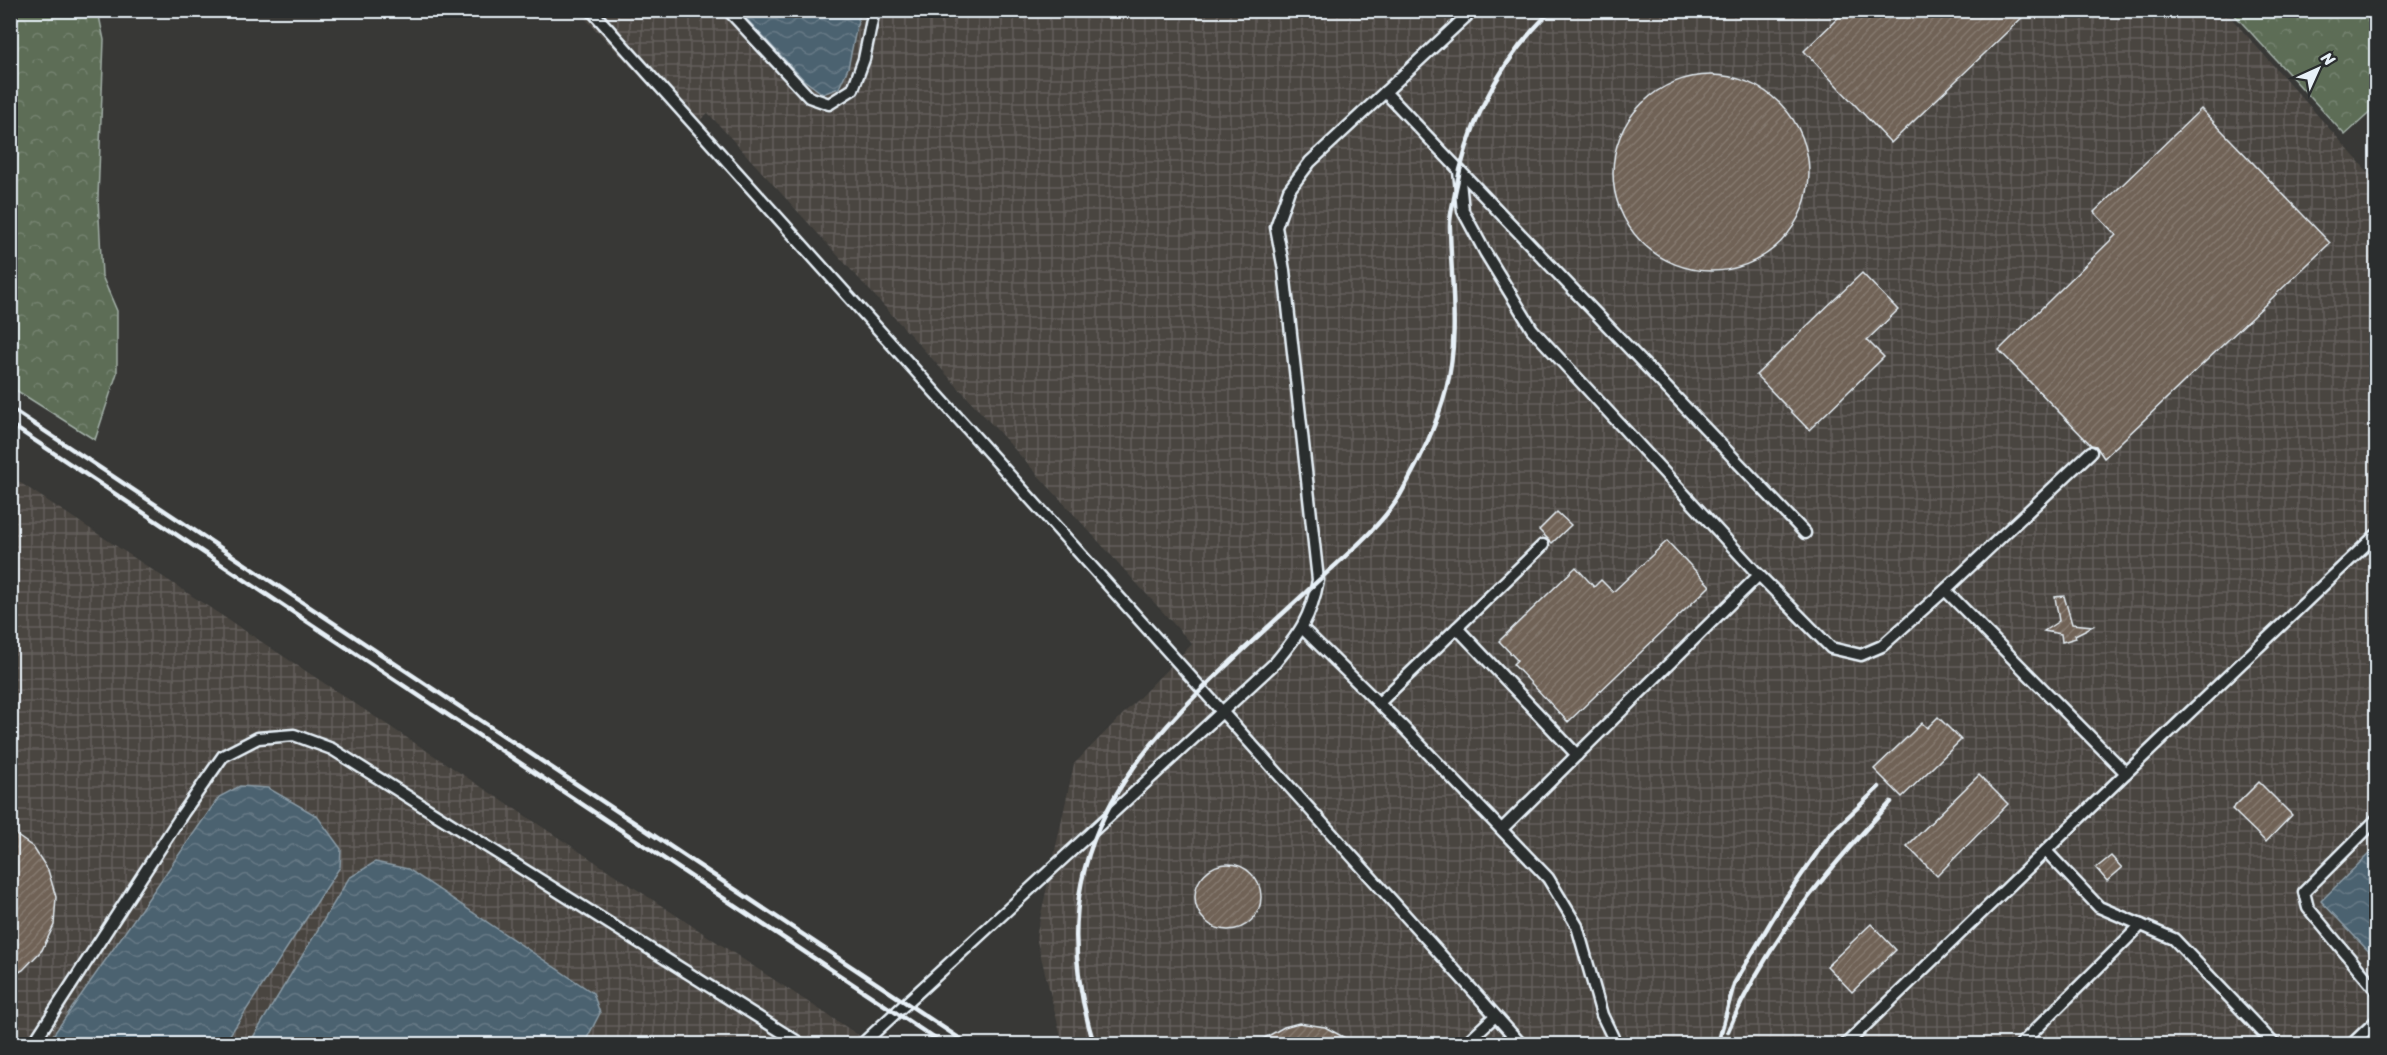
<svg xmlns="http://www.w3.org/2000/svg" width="2387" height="1055" font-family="Sriracha,sans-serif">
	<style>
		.industrial { fill: url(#industrial-grid) }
		.forest { fill: url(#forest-crowns); stroke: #a2afa7; stroke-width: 1.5 }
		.water { fill: url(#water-waves); stroke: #8a9ba6; stroke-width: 1.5 }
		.building { fill: url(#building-hatch); stroke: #e8f1f8; stroke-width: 1.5 }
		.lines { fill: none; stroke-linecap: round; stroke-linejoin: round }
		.lane-casing { stroke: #e8f1f8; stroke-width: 15 }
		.lane { stroke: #2a2d2e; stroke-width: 10 }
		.rail { stroke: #e8f1f8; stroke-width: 4.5 }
	</style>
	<defs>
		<pattern id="industrial-grid" width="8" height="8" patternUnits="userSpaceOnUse" patternTransform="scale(1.5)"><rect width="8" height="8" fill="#494540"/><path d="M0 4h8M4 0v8" fill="none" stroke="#63605c"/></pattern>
		<pattern id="forest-crowns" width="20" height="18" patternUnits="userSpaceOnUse" patternTransform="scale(1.5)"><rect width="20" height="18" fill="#5d6d56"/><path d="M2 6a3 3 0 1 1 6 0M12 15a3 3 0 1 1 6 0" fill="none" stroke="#74826f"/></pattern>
		<pattern id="water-waves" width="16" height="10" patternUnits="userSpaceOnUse" patternTransform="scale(1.5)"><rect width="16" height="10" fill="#4c6270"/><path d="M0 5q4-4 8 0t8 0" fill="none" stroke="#667985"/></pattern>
		<pattern id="building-hatch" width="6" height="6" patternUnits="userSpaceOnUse" patternTransform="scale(1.5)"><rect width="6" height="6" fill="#706256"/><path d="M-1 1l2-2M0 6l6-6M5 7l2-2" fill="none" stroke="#84796f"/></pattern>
	</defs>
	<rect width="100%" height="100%" fill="#383836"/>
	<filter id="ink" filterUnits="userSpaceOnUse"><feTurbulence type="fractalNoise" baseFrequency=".0167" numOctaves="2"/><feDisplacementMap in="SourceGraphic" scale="12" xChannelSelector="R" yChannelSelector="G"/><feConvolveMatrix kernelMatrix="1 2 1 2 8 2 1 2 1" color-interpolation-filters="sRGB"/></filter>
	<g filter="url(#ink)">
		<!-- industrial -->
		<g class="industrial">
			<path d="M578,11h1647l151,170v863h-1313l-27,-107 38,-173 118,-120 -484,-531 -18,16z"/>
			<path d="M10,476l655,432 207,136h-861z"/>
		</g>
		<!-- forest -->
		<g class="forest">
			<path d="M10,11h88l6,29 -6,158 4,78 15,35v62l-22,67 -84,-53z"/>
			<path d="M2231,11h145v96l-31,28z"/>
		</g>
		<!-- water -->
		<g class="water">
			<path d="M739,11h121l-12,57 -9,20 -16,6 -19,-14z"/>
			<path d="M240,786l28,2 49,28 24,33 -1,18 -116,177h-177l172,-247z"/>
			<path d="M2376,847v112l-55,-58z"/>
			<path d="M375,862l33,7 185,124 7,20 -16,31h-335l100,-166z"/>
		</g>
		<!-- building -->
		<g class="building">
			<path d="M1846,10h184l-139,133 -87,-92z"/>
			<circle cx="1711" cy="173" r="98"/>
			<path d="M2201,109l129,134 -226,215 -8,-12 -5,-1 -92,-95 117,-115 -22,-23z"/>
			<path d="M1862,273l36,37 -31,30 17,17 -75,73 -53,-55z"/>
			<path d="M1557,512l14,13 -19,18 -13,-13z"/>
			<path d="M1667,541l43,45 -142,136 -55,-58 4,-4 -18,-19 77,-74 18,20 7,-7 12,12z"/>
			<path d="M2064,596l8,28 21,2 -18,9 1,3 -14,4 -1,-8 -17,-3 15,-10 -4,-24z"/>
			<path d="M1938,717l23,23 -59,57 -28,-28 48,-46 5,5z"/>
			<path d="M1979,775l29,29 -71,72 -30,-30z"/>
			<path d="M2259,782l33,33 -26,27 -34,-33z"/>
			<path d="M10,831l23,16 15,23 8,27 -2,28 -12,25 -19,20 -13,7z"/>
			<path d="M2111,856l11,12 -15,13 -11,-13z"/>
			<circle cx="1228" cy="897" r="33"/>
			<path d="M1871,924l25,26 -44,42 -25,-26z"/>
			<path d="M1299,1023l26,4 31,17h-102l30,-17z"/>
		</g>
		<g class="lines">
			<!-- lane casing -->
			<g class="lane-casing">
				<g id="lane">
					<path d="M591,10l930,1034"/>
					<path d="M728,10l81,87 20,7 24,-15 11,-30 10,-49"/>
					<path d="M1385,92l420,441"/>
					<path d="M1459,171l4,40 22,41 47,77 222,241 77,78 30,7 21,-9 63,-56 146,-138"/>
					<path d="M1945,590l181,183"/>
					<path d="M1457,628l120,127"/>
					<path d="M1303,629l98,96 147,153 29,48 25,89 14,29"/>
					<path d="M1379,703l164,-158"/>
					<path d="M2376,820l-72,72 4,16 68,82"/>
					<path d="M1502,829l257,-254"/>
					<path d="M2046,851l53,56 75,32 100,105"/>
					<path d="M33,1044l150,-231 40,-57 35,-18 36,-3 38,14 469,295"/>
					<path d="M862,1044l413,-381c24,-29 36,-45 43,-83l-34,-310 -8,-43 13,-37 21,-28 163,-152"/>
					<path d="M1465,1044l30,-28"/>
					<path d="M1846,1044l280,-271 250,-238"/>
					<path d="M2021,1044l120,-119"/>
					<path d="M2352,1044l24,-23"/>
				</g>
			</g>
			<!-- lane -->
			<use href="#lane" class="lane"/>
			<!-- rail -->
			<g class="rail">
				<path d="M10,408l958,636"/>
				<path d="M10,424l933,620"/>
				<path d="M1728,1031c38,-88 98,-160 163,-229"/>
				<path d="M1094,1044c-67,-216 67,-318 210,-450 29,-28 76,-65 96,-99 19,-33 36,-67 46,-105 14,-52 5,-109 4,-161 -1,-12 3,-24 5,-36 13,-70 45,-133 97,-183"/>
				<path d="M1718,1044l16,-60 48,-81 48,-69 49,-47"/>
			</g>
		</g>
	</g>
	<!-- margin -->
	<rect width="2387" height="1055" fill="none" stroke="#2a2d2e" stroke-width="36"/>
	<rect x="18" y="18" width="2351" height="1019" fill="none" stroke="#e8f1f8" stroke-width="2" filter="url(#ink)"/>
	<!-- north arrow -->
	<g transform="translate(2318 69) rotate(45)" stroke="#2a2d2e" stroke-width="4.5" paint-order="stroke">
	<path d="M0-4.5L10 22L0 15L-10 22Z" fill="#e8f1f8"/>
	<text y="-9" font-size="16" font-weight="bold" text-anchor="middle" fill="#e8f1f8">N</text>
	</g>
</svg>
